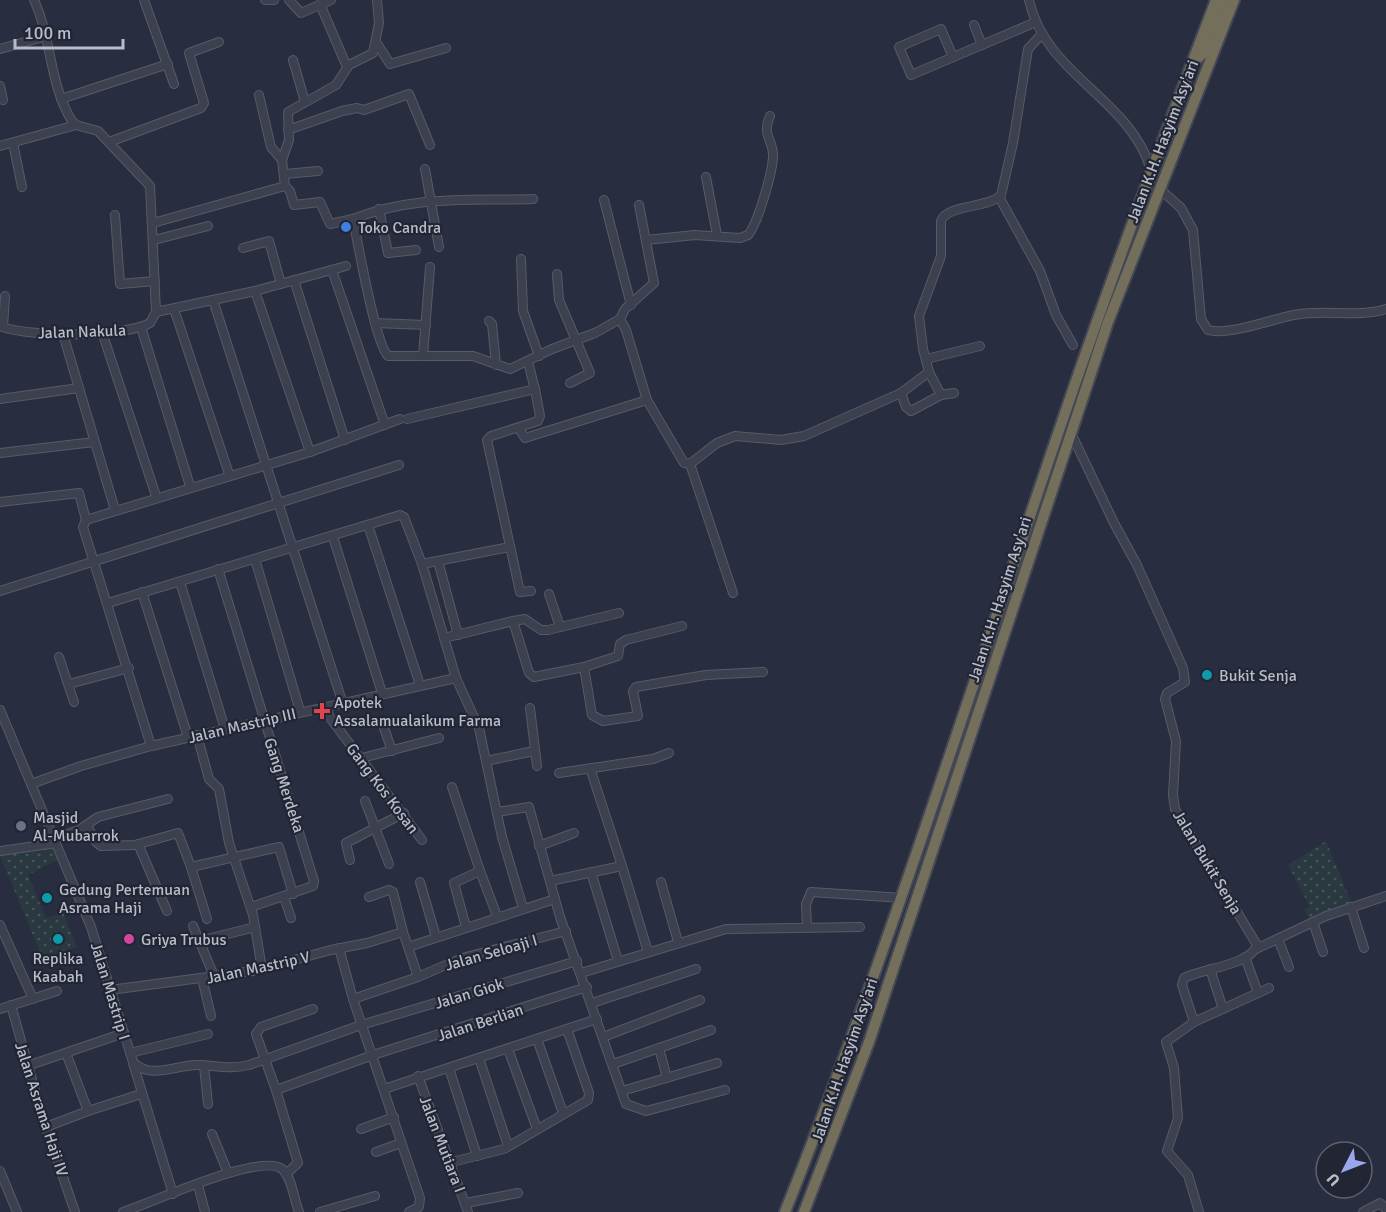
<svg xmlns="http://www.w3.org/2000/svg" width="1386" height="1212" font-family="Signika,sans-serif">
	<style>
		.grass { fill: url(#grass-dots) }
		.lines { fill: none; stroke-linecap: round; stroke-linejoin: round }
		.minor-casing { stroke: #575b69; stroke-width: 10 }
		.highway-casing { stroke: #444856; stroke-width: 14 }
		.minor { stroke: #3c404f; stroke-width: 8 }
		.highway { stroke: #746f5a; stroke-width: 10 }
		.shop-dot { fill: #3f7fe0; stroke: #212534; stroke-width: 2 }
		.culture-dot { fill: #0f9aa8; stroke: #212534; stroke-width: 2 }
		.health-dot { fill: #e0444e; stroke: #212534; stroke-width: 2 }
		.worship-dot { fill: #6b7280; stroke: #212534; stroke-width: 2 }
		.hotel-dot { fill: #d1479c; stroke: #212534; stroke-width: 2 }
		.labels { text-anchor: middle; stroke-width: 4.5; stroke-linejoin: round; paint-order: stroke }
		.street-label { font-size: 16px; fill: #b9bcc9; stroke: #212534 }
		.poi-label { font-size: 16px; fill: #b9bcc9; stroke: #212534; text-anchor: start }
	</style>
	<defs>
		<pattern id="grass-dots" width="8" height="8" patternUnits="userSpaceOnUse" patternTransform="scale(1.5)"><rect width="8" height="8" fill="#2a3940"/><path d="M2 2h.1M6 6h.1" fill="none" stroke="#47545a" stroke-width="1.8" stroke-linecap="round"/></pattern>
	</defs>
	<rect width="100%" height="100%" fill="#282d3f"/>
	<!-- grass -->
	<g class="grass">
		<path d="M1326,841l25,61 -42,18 -4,-10 5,-3 -22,-42z"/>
		<path d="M52,847l5,13 -29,15 18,43 17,-6 14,35 -34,12 -43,-103z"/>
	</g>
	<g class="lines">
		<!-- minor casing -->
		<g class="minor-casing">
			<g id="minor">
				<path d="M144,0l30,84"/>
				<path d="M265,0h9"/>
				<path d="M289,0l12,13 30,-13"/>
				<path d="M1029,0c16,75 101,98 122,170"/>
				<path d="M320,4l27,63"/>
				<path d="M974,25l8,20"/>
				<path d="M376,42l14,22 56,-16"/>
				<path d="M0,49l47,-13"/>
				<path d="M953,57l-12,-28 -42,18 12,28 125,-53"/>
				<path d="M293,60l12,42"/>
				<path d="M0,86l3,14"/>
				<path d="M259,95l12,52 11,13"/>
				<path d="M61,99l107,-35"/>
				<path d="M288,130l54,-19 15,-3 7,2 45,-16 21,51"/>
				<path d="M109,142l92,-34 3,-5 -15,-50 30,-11"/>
				<path d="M13,143l9,44"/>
				<path d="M0,146l76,-21"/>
				<path d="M425,169l14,78"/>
				<path d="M285,174l33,-3"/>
				<path d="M706,177l11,58"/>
				<path d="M285,186l5,5 4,14 26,-3 10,22 23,-5c5,24 22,124 35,137h85l37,13 42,-20 43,-16 25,-14 6,11 21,70 37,63 6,1 27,-21 18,-7 46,4 23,-4 97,-43 28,-21 -6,-23 -4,-33 22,-60v-35c7,-17 46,-12 60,-26l12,-52 15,-94 13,-14"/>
				<path d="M1160,189l21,19 12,22 8,89 7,11c20,6 64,-11 86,-15 31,-6 62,3 92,-6"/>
				<path d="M999,197l41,74 16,44 17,30"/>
				<path d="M604,200l27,105"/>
				<path d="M379,209l9,44 28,-3"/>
				<path d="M115,215l5,69 35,-3"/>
				<path d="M353,219c61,-24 116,-18 180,-20"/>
				<path d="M153,223l132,-37 -3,-26 7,-20 -1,-28 48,-27 13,-20 24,-12 6,-30 -2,-23"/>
				<path d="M154,240l54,-14"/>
				<path d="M646,240l49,-5 45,3 8,-3c10,-12 24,-61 25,-78 1,-17 -12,-21 -3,-41"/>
				<path d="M243,248l26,-7 12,43"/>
				<path d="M521,259l2,52 16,45"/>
				<path d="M332,270l53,155"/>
				<path d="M557,274l2,26 31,73 -20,10"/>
				<path d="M294,280l51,160"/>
				<path d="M255,291l55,161"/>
				<path d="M213,300l129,401"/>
				<path d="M174,309l55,165"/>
				<path d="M156,312l99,-21 91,-25"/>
				<path d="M620,319l5,-10 29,-26 -15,-78"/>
				<path d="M489,321l3,3 4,41"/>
				<path d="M375,323l51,2"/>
				<path d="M0,326c29,12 123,11 150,-3l6,-11 -6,-126 -52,-55 -22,-6 -4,-4c-23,-37 -20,-82 -38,-121"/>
				<path d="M3,327l2,-31"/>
				<path d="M141,327l49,159"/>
				<path d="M102,332l54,164"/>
				<path d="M63,334l52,176"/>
				<path d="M423,356l7,-89"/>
				<path d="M926,359l54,-13"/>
				<path d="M929,372l12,23"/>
				<path d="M901,393l5,14 5,4 30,-16 13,-2"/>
				<path d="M0,399l79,-11"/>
				<path d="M407,419l128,-30 -7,-27"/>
				<path d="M519,429l6,9 122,-38"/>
				<path d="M1070,431l44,92 23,42 46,103 2,14 -18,11 -2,6 11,42 -3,54 2,14 82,136c-6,20 -56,24 -73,33l-2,7 12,37"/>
				<path d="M0,453l94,-11"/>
				<path d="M690,464l43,129"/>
				<path d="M0,502l79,-9 7,27"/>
				<path d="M368,525l52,160"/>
				<path d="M333,537l49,156"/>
				<path d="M255,559l45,152"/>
				<path d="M438,561l20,74"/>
				<path d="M422,564l88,-17"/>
				<path d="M218,569l96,312 -1,5 -62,21"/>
				<path d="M180,582l45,147"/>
				<path d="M0,591l399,-126"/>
				<path d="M531,591l-11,1 -33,-152 4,-4 47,-15 2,-5 -5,-27"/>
				<path d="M142,592l46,145"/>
				<path d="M549,594l11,33"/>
				<path d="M108,603l292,-88 4,2 18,47 34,114 23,50 23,109 21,71"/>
				<path d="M513,621l12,-2 16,11h7l71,-17"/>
				<path d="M444,638l69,-17 16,52 5,4 50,-10 8,48 11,6 35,-5 -5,-25 3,-4 70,-12 57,-3"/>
				<path d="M59,657l15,45"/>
				<path d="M584,667l34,-11 2,-12 6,-4 56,-14"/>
				<path d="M69,684l60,-16"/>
				<path d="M324,706l7,13 91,121"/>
				<path d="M530,708l7,58"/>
				<path d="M0,710l91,217 42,135c17,18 43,3 64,3 20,0 31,5 52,0l112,-40 216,-64"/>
				<path d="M384,728l8,23"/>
				<path d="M197,735l12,44 10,10 10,54 24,72 9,54"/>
				<path d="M151,746l-68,-219 3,-7 224,-68 90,-33"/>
				<path d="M362,758l77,-20"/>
				<path d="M486,761l48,-10"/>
				<path d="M590,768l32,98"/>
				<path d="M559,773l94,-14 16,-6"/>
				<path d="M31,784l50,-18 70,-20 305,-68"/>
				<path d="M452,787l28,84 -26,12 12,44"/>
				<path d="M365,801l24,63"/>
				<path d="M497,812l32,-5 31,110 66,187 20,7 79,-21"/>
				<path d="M87,826l9,16 5,4 34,-1 43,-12 13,34 88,-20 14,47"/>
				<path d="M54,839l25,-9 19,-13 70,-18"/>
				<path d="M138,844l29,67"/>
				<path d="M539,846l35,-13"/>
				<path d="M0,851l56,-8"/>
				<path d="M350,860l-4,-17 58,-30"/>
				<path d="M191,867l16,52"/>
				<path d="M480,871l17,45"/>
				<path d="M591,872l27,89"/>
				<path d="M550,881l72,-15 26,86"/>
				<path d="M420,882l16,55"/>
				<path d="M661,882l17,60"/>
				<path d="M284,897l7,21"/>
				<path d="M369,897l20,-7 4,2 10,40 15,45"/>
				<path d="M1351,907l13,41"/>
				<path d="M1313,922l10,30"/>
				<path d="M0,925l33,74"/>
				<path d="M193,926l21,50"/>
				<path d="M807,927l-1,-23 5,-12 92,6"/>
				<path d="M1278,939l11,28"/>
				<path d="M203,947l-1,-4 5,-4 48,-12"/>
				<path d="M408,947l147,-48"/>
				<path d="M339,948l14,51"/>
				<path d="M1256,949l70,-33 60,-20"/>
				<path d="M1245,957l13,36"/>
				<path d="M1210,969l13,40"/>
				<path d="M581,973l145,-44 134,-2"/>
				<path d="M202,978l9,38"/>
				<path d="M110,990l143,-19 78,-21 36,-7 36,-11"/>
				<path d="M592,1003l104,-34"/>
				<path d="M11,1005l33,117 31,90"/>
				<path d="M0,1009l57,-18"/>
				<path d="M603,1037l97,-37"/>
				<path d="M537,1039l26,74"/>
				<path d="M659,1048l8,30"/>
				<path d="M508,1049l29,80"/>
				<path d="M66,1053l22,58 53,-17"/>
				<path d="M130,1053l78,-19"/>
				<path d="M479,1058l29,88"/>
				<path d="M133,1063l40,131"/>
				<path d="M613,1064l98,-34"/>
				<path d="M27,1066l97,-33"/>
				<path d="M204,1066l4,38"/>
				<path d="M449,1068l28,88"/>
				<path d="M418,1076l50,136"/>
				<path d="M384,1089l213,-70"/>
				<path d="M276,1090l97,-35 214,-68"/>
				<path d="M622,1091l95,-28"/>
				<path d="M46,1127l42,-16"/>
				<path d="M361,1129l33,-12"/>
				<path d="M212,1134l16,39"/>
				<path d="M376,1152l25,-9"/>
				<path d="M448,1163l56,-14 84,-49 1,-7 -22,-64"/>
				<path d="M0,1171l17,41"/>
				<path d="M286,1174l12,-11 -22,-73 -20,-56 5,-7 52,-18"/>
				<path d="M198,1185l7,27"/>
				<path d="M466,1203l52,-10"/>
				<path d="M123,1212c28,-9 138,-60 159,-43 10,8 12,31 17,43"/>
				<path d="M320,1212l55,-16"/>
				<path d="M409,1212l10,-5 1,-9 -67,-199 65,-22 44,-19 104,-27"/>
				<path d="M1199,1212l-11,-37 -21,-24 11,-33 -4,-50 -8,-26 28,-20 75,-34"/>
				<path d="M1363,1212l17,-9 6,6"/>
			</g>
		</g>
		<!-- highway casing -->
		<g class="highway-casing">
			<g id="highway">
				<path d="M1192,63l13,-11 19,-52"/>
				<path d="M785,1212c104,-261 187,-528 278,-793 48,-141 100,-280 153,-419"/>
				<path d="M804,1212l65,-170 239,-720 126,-322"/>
			</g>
		</g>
		<!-- minor -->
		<use href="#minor" class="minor"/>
		<!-- highway -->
		<use href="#highway" class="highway"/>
	</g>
	<!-- markers -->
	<circle class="shop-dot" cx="346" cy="227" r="6"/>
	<g class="culture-dot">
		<circle cx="1207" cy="675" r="6"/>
		<circle cx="47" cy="898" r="6"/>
		<circle cx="58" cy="939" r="6"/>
	</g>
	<path class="health-dot" d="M319 702h6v6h6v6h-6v6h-6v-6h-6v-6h6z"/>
	<circle class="worship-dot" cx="21" cy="826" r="6"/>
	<circle class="hotel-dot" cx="129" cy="939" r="6"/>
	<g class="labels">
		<!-- street labels -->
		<g class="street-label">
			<text transform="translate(1162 141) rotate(-69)" y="6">Jalan K.H. Hasyim Asy'ari</text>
			<text transform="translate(82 331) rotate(-2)" y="6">Jalan Nakula</text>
			<text transform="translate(999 599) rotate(-72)" y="6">Jalan K.H. Hasyim Asy'ari</text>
			<text transform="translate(242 725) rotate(-13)" y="6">Jalan Mastrip III</text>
			<text transform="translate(285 785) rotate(72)" y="6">Gang Merdeka</text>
			<text transform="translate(383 788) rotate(53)" y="6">Gang Kos Kosan</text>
			<text transform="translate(1208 862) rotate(59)" y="6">Jalan Bukit Senja</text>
			<text transform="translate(491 952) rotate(-16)" y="6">Jalan Seloaji I</text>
			<text transform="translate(258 967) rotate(-12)" y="6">Jalan Mastrip V</text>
			<text transform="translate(111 991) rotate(73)" y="6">Jalan Mastrip I</text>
			<text transform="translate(469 993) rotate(-17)" y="6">Jalan Giok</text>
			<text transform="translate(480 1022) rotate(-18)" y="6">Jalan Berlian</text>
			<text transform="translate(844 1060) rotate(-71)" y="6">Jalan K.H. Hasyim Asy'ari</text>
			<text transform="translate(42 1109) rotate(72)" y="6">Jalan Asrama Haji IV</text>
			<text transform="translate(443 1144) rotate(69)" y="6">Jalan Mutiara I</text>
		</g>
		<!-- poi labels -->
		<g class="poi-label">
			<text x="358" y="233">Toko Candra</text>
			<text x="1219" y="681">Bukit Senja</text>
			<text x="334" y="708">Apotek<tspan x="334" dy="18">Assalamualaikum Farma</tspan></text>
			<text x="33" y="823">Masjid<tspan x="33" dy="18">Al-Mubarrok</tspan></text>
			<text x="59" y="895">Gedung Pertemuan<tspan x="59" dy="18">Asrama Haji</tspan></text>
			<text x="141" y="945">Griya Trubus</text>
			<text x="58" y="964" text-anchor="middle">Replika<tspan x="58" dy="18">Kaabah</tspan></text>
		</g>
	</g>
	<!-- north arrow -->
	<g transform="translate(1344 1170) rotate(228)"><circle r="28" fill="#212534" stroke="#5e6170" stroke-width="1.5"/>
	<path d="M0-4.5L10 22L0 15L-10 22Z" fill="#99a8ee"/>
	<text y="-9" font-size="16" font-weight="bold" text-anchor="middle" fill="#b9bcc9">U</text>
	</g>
	<!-- scale -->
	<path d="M15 39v9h108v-9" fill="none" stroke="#b9bcc9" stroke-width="3"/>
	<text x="24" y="39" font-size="18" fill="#b9bcc9" stroke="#212534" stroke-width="4.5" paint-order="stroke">100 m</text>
</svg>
